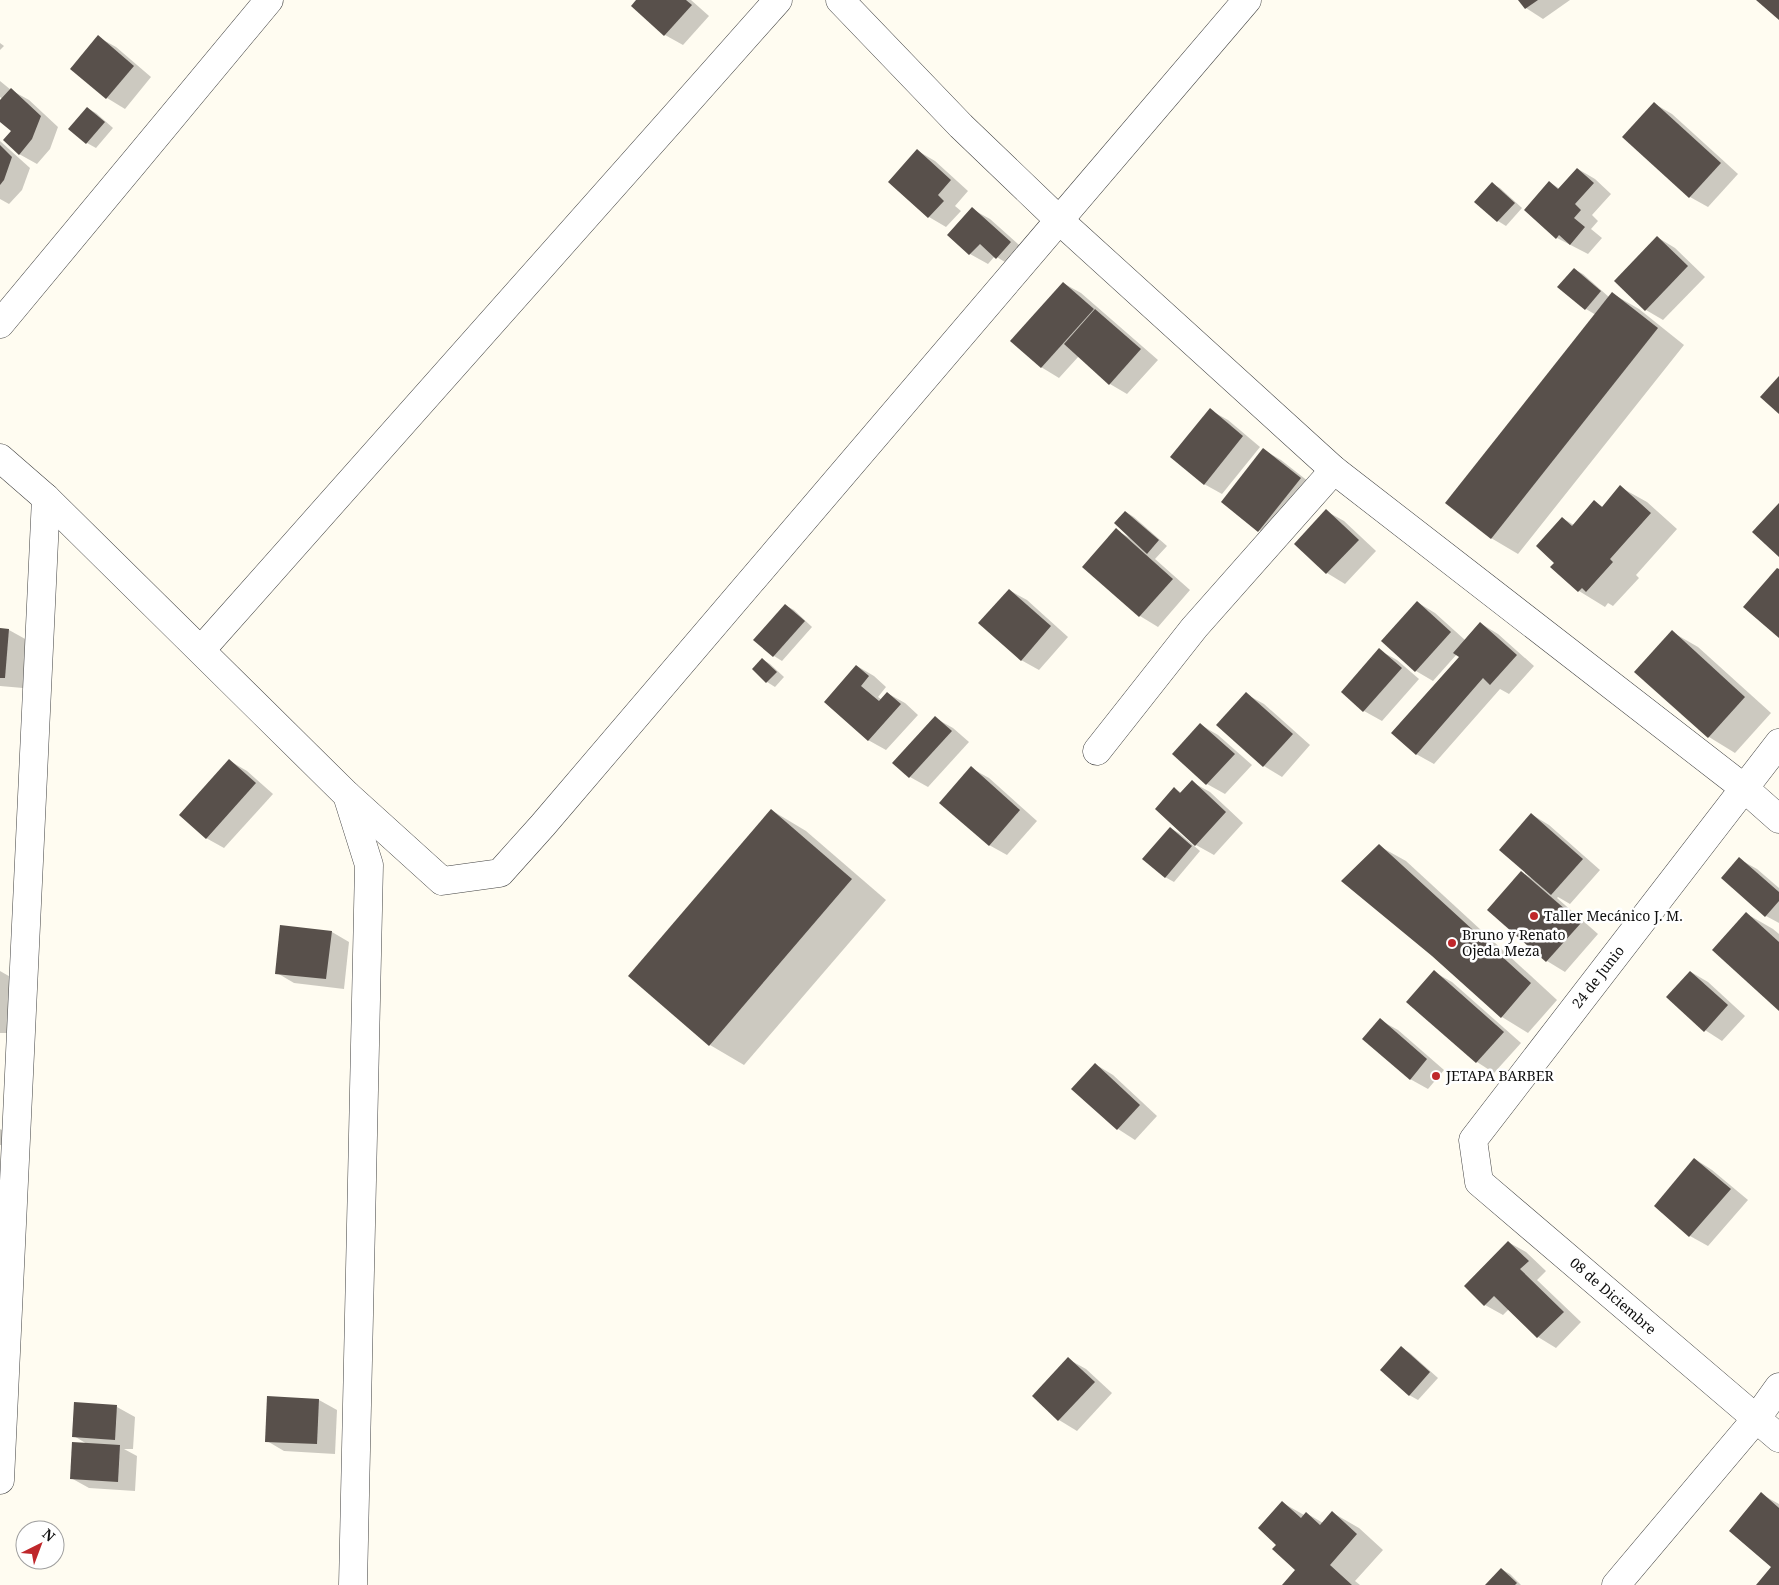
<svg xmlns="http://www.w3.org/2000/svg" width="1779" height="1585" font-family="'Noto Serif',serif">
	<style>
		.shadow { fill: #0003 }
		.building { fill: #58504b }
		.lines { fill: none; stroke-linecap: round; stroke-linejoin: round }
		.street-casing { stroke: #424242; stroke-width: 29 }
		.street { stroke: #fff; stroke-width: 28 }
		.poi-dot { fill: #bf272b; stroke: #fff; stroke-width: 2 }
		.labels { text-anchor: middle; stroke-width: 5; stroke-linejoin: round; paint-order: stroke }
		.poi-label { font-size: 14px; fill: #0f0f0f; stroke: #fff; text-anchor: start }
		.street-label { font-size: 14px; fill: #0f0f0f; stroke: #fff }
	</style>
	<rect width="100%" height="100%" fill="#fffcf1"/>
	<!-- shadow -->
	<g class="shadow">
		<path d="M638,0h53l18,16 -26,29 -18,-10 -32,-29z"/>
		<path d="M1520,0h50l-27,19 -17,-11z"/>
		<path d="M98,37l18,10 35,30 -26,32 -18,-11 -35,-29z"/>
		<path d="M0,43l4,3 -4,4z"/>
		<path d="M0,81l11,9 18,10 29,27 -8,22 -13,15 -18,-10 -6,-23 -13,-11v-18l3,-3 -3,-2z"/>
		<path d="M1655,104l17,10 66,60 -30,33 -18,-10z"/>
		<path d="M87,108l9,5 17,15 -17,20 -9,-5 -17,-14z"/>
		<path d="M0,141l30,27 -8,22 -13,14 -9,-5z"/>
		<path d="M918,151l17,10 33,30 -13,15 6,5 -15,16 -17,-10z"/>
		<path d="M1578,169l17,10 16,15 -19,21 6,6 -7,8 11,9 -14,16 -31,-16 -8,-56 11,7z"/>
		<path d="M1492,184l8,4 22,20 -16,18 -8,-5 -22,-19z"/>
		<path d="M972,209l18,10 38,34 -13,15 -20,-12 -7,8 -18,-10 -21,-19z"/>
		<path d="M1657,237l18,11 30,29 -42,43 -17,-10z"/>
		<path d="M1574,269l9,5 27,24 3,-4 26,15 45,36 -166,209 -27,-16 105,-223 -10,-6z"/>
		<path d="M1063,283l18,10 77,67 -31,34 -17,-10 -31,-28 -20,22 -18,-11z"/>
		<path d="M1210,410l18,10 32,27 -38,47 -18,-10z"/>
		<path d="M1264,450l17,10 37,29 -42,52 -17,-11z"/>
		<path d="M1620,487l27,15 30,27 -41,46 3,3 -26,28 -5,-3 -3,4 -26,-16 -27,-24 4,-4 6,-45 12,7 20,-23 9,5z"/>
		<path d="M1326,511l18,10 32,30 -31,33 -18,-11 -32,-29z"/>
		<path d="M1126,512l8,5 33,29 -12,13 35,31 -32,37 -18,-11 -56,-49 32,-37 14,8z"/>
		<path d="M1009,590l18,10 41,37 -29,33 -18,-10z"/>
		<path d="M1417,602l18,11 30,27 15,-17 18,11 36,32 -25,28 -9,-5 -66,75 -18,-10 45,-97 -4,-3 -24,27 -17,-10z"/>
		<path d="M785,605l9,5 18,17 -30,34 -8,-5z"/>
		<path d="M0,629l9,1 18,10 -4,48 -23,-2z"/>
		<path d="M1672,632l26,15 73,66 -36,40 -26,-16 -73,-65z"/>
		<path d="M1379,650l18,10 22,19 -37,42 -18,-10 -21,-19z"/>
		<path d="M762,659l8,5 14,13 -9,10 -8,-5 -14,-13z"/>
		<path d="M857,666l17,10 12,11 -8,10 4,3 5,-7 18,10 13,12 -32,35 -18,-10z"/>
		<path d="M1246,694l18,10 46,41 -28,32 -18,-11 -46,-41z"/>
		<path d="M935,718l18,10 16,14 -41,45 -18,-10 -16,-14z"/>
		<path d="M1201,725l17,10 34,30 -27,29 -18,-10 -33,-30z"/>
		<path d="M230,761l17,10 26,23 -49,54 -18,-10z"/>
		<path d="M971,768l18,10 48,43 -30,34 -18,-10z"/>
		<path d="M1192,782l18,10 33,31 -29,32 -18,-10 -40,-36 19,-20 7,4z"/>
		<path d="M771,810l35,21 80,69 -142,165 -34,-20z"/>
		<path d="M1531,814l18,11 51,45 -30,34 -12,-7 -1,1 41,36 -33,38 -18,-11 -59,-51 33,-38 12,7z"/>
		<path d="M1170,828l9,5 21,18 -26,31 -9,-5z"/>
		<path d="M1379,846l27,15 151,139 -29,33 -26,-16 -70,-62z"/>
		<path d="M1739,859l18,10 22,19v35l-13,-7 -44,-38z"/>
		<path d="M1747,914l26,15 6,5v76z"/>
		<path d="M332,932l17,10 -5,47 -50,-6 -17,-10z"/>
		<path d="M0,971l14,8v54h-14z"/>
		<path d="M1434,972l18,10 69,61 -27,30 -17,-11z"/>
		<path d="M1691,972l17,10 37,34 -23,25 -17,-11z"/>
		<path d="M1380,1020l18,10 46,40 -16,19 -18,-10z"/>
		<path d="M1095,1064l18,11 44,41 -22,24 -17,-11z"/>
		<path d="M0,1129l4,2 -1,14h-3z"/>
		<path d="M1695,1159l17,11 36,30 -40,46 -18,-10 -35,-30z"/>
		<path d="M1508,1242l18,10 20,19 -9,9 44,42 -25,26 -18,-11 -29,-28 -6,6 -18,-10z"/>
		<path d="M1402,1348l8,5 28,25 -20,22 -9,-5z"/>
		<path d="M1068,1359l18,10 26,24 -35,38 -18,-11 -26,-24z"/>
		<path d="M268,1397l51,3 18,10 -2,44 -51,-3 -17,-10z"/>
		<path d="M76,1404l41,3 18,10 -2,32h-9l13,7 -2,35 -46,-3 -18,-10 16,-34 -13,-8z"/>
		<path d="M1761,1494l18,10v81h-21l15,-18z"/>
		<path d="M1283,1503l21,12 2,-2 17,10 10,-10 26,15 24,22 -28,31 5,4h-76l13,-15 -19,-25z"/>
		<path d="M1501,1569l9,5 11,11h-35z"/>
	</g>
	<!-- building -->
	<g class="building">
		<path d="M636,0h50l6,5 -28,31 -33,-30z"/>
		<path d="M1518,0h20l-13,9z"/>
		<path d="M1756,0h23v20z"/>
		<path d="M98,35l36,31 -28,33 -36,-30z"/>
		<path d="M11,88l30,28 -9,23 -13,16 -16,-15 8,-9 -11,-9v-22z"/>
		<path d="M1654,102l67,61 -32,35 -67,-61z"/>
		<path d="M87,107l18,15 -19,22 -18,-15z"/>
		<path d="M0,145l12,12 -8,23 -4,5z"/>
		<path d="M917,149l34,31 -13,15 6,6 -16,17 -40,-36z"/>
		<path d="M1577,168l17,15 -19,21 6,6 -7,8 11,9 -15,18 -11,-10 -3,4 -32,-29 25,-29 9,8z"/>
		<path d="M1492,182l23,21 -18,19 -23,-20z"/>
		<path d="M972,207l39,35 -15,17 -16,-15 -11,11 -22,-20z"/>
		<path d="M1657,236l31,30 -43,45 -31,-30z"/>
		<path d="M1574,268l27,23 -16,19 -28,-23z"/>
		<path d="M1063,282l31,27 -53,59 -31,-27z"/>
		<path d="M1612,292l46,36 -167,211 -46,-36z"/>
		<path d="M1095,309l46,40 -32,36 -45,-41z"/>
		<path d="M1779,376v38l-19,-17z"/>
		<path d="M1210,408l33,28 -39,49 -34,-28z"/>
		<path d="M1263,448l38,30 -43,54 -37,-30z"/>
		<path d="M1620,485l31,28 -41,46 3,3 -27,30 -4,-4 -4,4 -28,-25 4,-4 -18,-17 26,-29 10,9 22,-26 8,7z"/>
		<path d="M1779,503v54l-27,-25z"/>
		<path d="M1326,509l33,31 -33,34 -32,-30z"/>
		<path d="M1125,511l34,29 -12,14 -33,-31z"/>
		<path d="M1116,528l57,51 -34,38 -57,-50z"/>
		<path d="M1777,568l2,1v69l-36,-31z"/>
		<path d="M1009,589l42,37 -30,35 -43,-38z"/>
		<path d="M1417,601l34,31 -36,40 -34,-31z"/>
		<path d="M785,604l20,17 -32,36 -20,-17z"/>
		<path d="M1480,622l37,33 -27,30 -7,-7 -67,77 -25,-22 68,-76 -6,-4z"/>
		<path d="M0,628l9,1 -4,49h-5z"/>
		<path d="M1672,630l73,67 -37,41 -74,-66z"/>
		<path d="M1379,648l23,20 -39,44 -22,-20z"/>
		<path d="M762,658l15,14 -11,11 -14,-14z"/>
		<path d="M856,665l13,11 -8,10 18,15 8,-9 14,12 -33,37 -44,-39z"/>
		<path d="M1246,692l47,42 -30,33 -47,-42z"/>
		<path d="M935,716l17,15 -43,47 -17,-15z"/>
		<path d="M1200,723l35,31 -29,31 -34,-31z"/>
		<path d="M229,759l27,24 -50,56 -27,-24z"/>
		<path d="M971,766l49,44 -31,36 -50,-43z"/>
		<path d="M1192,780l34,32 -31,34 -40,-37 19,-22 6,6z"/>
		<path d="M771,809l81,70 -143,167 -81,-70z"/>
		<path d="M1531,813l52,46 -32,36 -52,-45z"/>
		<path d="M1170,827l22,19 -27,32 -23,-19z"/>
		<path d="M1379,844l152,139 -30,35 -69,-62 -91,-75z"/>
		<path d="M1739,857l40,35v9l-14,16 -44,-39z"/>
		<path d="M1521,871l60,52 -35,39 -59,-52z"/>
		<path d="M1746,912l33,30v69l-67,-61z"/>
		<path d="M280,925l52,6 -6,48 -51,-5z"/>
		<path d="M1434,970l70,62 -28,31 -70,-61z"/>
		<path d="M1690,971l38,34 -24,27 -38,-35z"/>
		<path d="M1380,1018l47,41 -17,21 -48,-41z"/>
		<path d="M1095,1063l45,42 -23,25 -46,-41z"/>
		<path d="M1694,1158l37,31 -42,48 -35,-31z"/>
		<path d="M1508,1241l21,20 -9,8 44,43 -27,26 -43,-42 -10,10 -20,-20z"/>
		<path d="M1401,1346l29,26 -21,24 -29,-26z"/>
		<path d="M1068,1357l27,25 -37,39 -26,-25z"/>
		<path d="M267,1396l52,3 -2,45 -52,-2z"/>
		<path d="M74,1402l43,3 -2,35 -43,-3z"/>
		<path d="M72,1442l48,3 -2,37 -48,-3z"/>
		<path d="M1761,1492l18,16v77h-23l15,-18 -42,-36z"/>
		<path d="M1282,1501l19,17 5,-6 14,13 12,-14 25,23 -27,31 22,20h-70l13,-15 -23,-21 4,-4 -18,-17z"/>
		<path d="M1501,1568l16,15 -2,2h-30z"/>
	</g>
	<g class="lines">
		<!-- street casing -->
		<g class="street-casing">
			<g id="street">
				<path d="M840,0l121,126 98,94 275,250 410,318 35,31"/>
				<path d="M0,324l269,-324"/>
				<path d="M0,458l46,40 301,297 22,70 -16,720"/>
				<path d="M201,650l577,-650"/>
				<path d="M1779,743l-306,397 6,42 300,256"/>
				<path d="M1097,751l97,-123 140,-158"/>
				<path d="M347,795l95,86 58,-8 43,-48 704,-825"/>
				<path d="M0,1480l46,-982"/>
				<path d="M1616,1585l140,-166 23,-32"/>
			</g>
		</g>
		<!-- street -->
		<use href="#street" class="street"/>
	</g>
	<!-- markers -->
	<g class="poi-dot">
		<circle cx="1534" cy="916" r="5"/>
		<circle cx="1452" cy="943" r="5"/>
		<circle cx="1436" cy="1076" r="5"/>
	</g>
	<g class="labels">
		<!-- poi labels -->
		<g class="poi-label">
			<text x="1544" y="921">Taller Mecánico J. M.</text>
			<text x="1462" y="940">Bruno y Renato<tspan x="1462" dy="16">Ojeda Meza</tspan></text>
			<text x="1446" y="1081">JETAPA BARBER</text>
		</g>
		<!-- street labels -->
		<g class="street-label">
			<text transform="translate(1598 977) rotate(-52)" y="5">24 de Junio</text>
			<text transform="translate(1613 1296) rotate(41)" y="5">08 de Diciembre</text>
		</g>
	</g>
	<!-- north arrow -->
	<g transform="translate(40 1545) rotate(42)"><circle r="24" fill="#ffffff" stroke="#9f9f9f"/>
	<path d="M0-4L9 19L0 12L-9 19Z" fill="#bf272b"/>
	<text y="-8" font-size="14" font-weight="bold" text-anchor="middle" fill="#0f0f0f">N</text>
	</g>
</svg>
